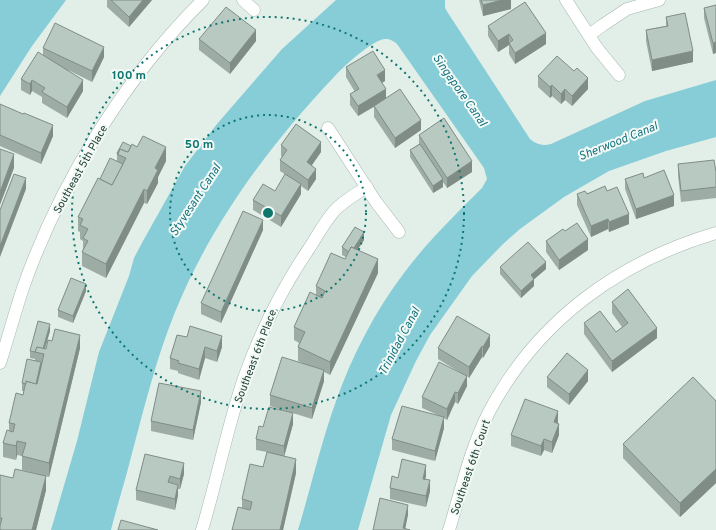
<svg xmlns="http://www.w3.org/2000/svg" width="716" height="530" font-family="Overpass,sans-serif">
	<style>
		.water { fill: #86cdd7 }
		.lines { fill: none; stroke-linecap: round; stroke-linejoin: round }
		.street-casing { stroke: #a4b6af; stroke-width: 13 }
		.street { stroke: #fff; stroke-width: 12 }
		.wall { fill: #9dada6 }
		.shaded-wall { fill: #808d87 }
		.building { fill: #b7c9c1; stroke: #808d87 }
		.ring { fill: none; stroke: #0f766e; stroke-width: 2; stroke-dasharray: 2 4 }
		.labels { text-anchor: middle; stroke-width: 4; stroke-linejoin: round; paint-order: stroke }
		.street-label { font-size: 11px; fill: #214037; stroke: #f3faf6 }
		.water-label { font-size: 12px; font-style: italic; fill: #167381; stroke: #f3faf6 }
		.centre { fill: #0f766e; stroke: #f3faf6; stroke-width: 2 }
		.ring-label { font-size: 12px; text-anchor: middle; font-weight: bold; fill: #0f766e; stroke: #f3faf6; stroke-width: 4; stroke-linejoin: round; paint-order: stroke }
	</style>
	<rect width="100%" height="100%" fill="#e2eee8"/>
	<!-- water -->
	<g class="water">
		<path d="M0,0h66l-34,46 -32,50z"/>
		<path d="M336,0h109v8l3,5 82,126c7,6 13,7 21,5l94,-43 71,-21v57l-50,14 -57,20 -45,26 -44,32 -17,15 -31,32 -42,59 -14,26 -25,54 -33,115h-60c13,-43 23,-87 38,-129 16,-45 39,-90 68,-128 23,-31 51,-58 78,-85l5,-9 -3,-11 -87,-124c-3,-3 -7,-5 -11,-5 -12,-1 -44,29 -53,39 -65,69 -122,146 -158,234 -19,47 -31,96 -44,145 -6,24 -14,49 -20,73h-60l26,-89 22,-89 30,-76 5,-18 9,-17 42,-75 32,-42 65,-75z"/>
	</g>
	<g class="lines">
		<!-- street casing -->
		<g class="street-casing">
			<g id="street">
				<path d="M243,0l11,10"/>
				<path d="M566,0l31,48 22,27"/>
				<path d="M589,35l14,-10 24,-16 32,-9"/>
				<path d="M328,128l48,74 23,30"/>
				<path d="M0,363c8,-25 15,-51 23,-75 36,-103 102,-211 180,-288"/>
				<path d="M202,530c15,-50 25,-102 42,-152 16,-45 37,-88 64,-128 9,-13 17,-30 29,-42 9,-8 20,-15 30,-21"/>
				<path d="M449,530c12,-39 21,-81 40,-118 48,-91 129,-150 227,-179"/>
			</g>
		</g>
		<!-- street -->
		<use href="#street" class="street"/>
	</g>
	<!-- wall -->
	<g class="wall">
		<path d="M107,0h45l-23,27 -22,-20z"/>
		<path d="M479,0h32v9l-28,7z"/>
		<path d="M716,5l-3,49 -9,-36v-10z"/>
		<path d="M666,17l27,45 -41,9 -6,-30v-11l20,-4z"/>
		<path d="M488,26l58,18 -31,20 -6,-10v-9l-11,7 -10,-16z"/>
		<path d="M199,39l57,2 -26,33 -31,-24z"/>
		<path d="M43,48l61,9 -12,25 -24,-12 15,21 -16,27 -25,-15v-6l-10,-6 -2,4 -9,-5v-11l22,-24z"/>
		<path d="M346,67l39,14 -3,2 4,15 35,32 -26,18 -21,-31v-10l-16,9 -8,-11v-11l5,-2 -9,-15z"/>
		<path d="M574,71l14,18 -16,17 -7,-6 -4,4 -9,-8 -2,2 -12,-11v-11z"/>
		<path d="M0,104l53,32 -12,28 -41,-18z"/>
		<path d="M419,135l53,37 -25,16 -4,-6v5l-10,6 -23,-36v-7l9,-6z"/>
		<path d="M281,145l40,7 -9,13 4,14 -8,12 -7,-5v8l-20,33 -28,-17v-10l22,-9 11,-16 -6,-4v-11l2,-3 -1,-1z"/>
		<path d="M131,146l35,15 -8,16v6l-11,21 -3,-1 -38,75 -24,-12v-14l1,-3v-8l-3,-2v-7l-2,-1v-14l22,-38 17,-18v-8z"/>
		<path d="M678,164l38,8v26l-35,4 -3,-27z"/>
		<path d="M644,178l30,28 -38,13 -11,-30v-10z"/>
		<path d="M607,191l22,33 -20,8 -1,-3 -17,8 -14,-32v-11z"/>
		<path d="M263,230l-42,93 -20,-9v-11z"/>
		<path d="M364,240l-7,10 21,23 -48,102 -6,-3v9l-12,38 -42,-13v-11l39,-29 -11,-5v-14l1,-4 -5,-3v-13l22,-32v-9l29,-27 1,-2 -4,-2v-8z"/>
		<path d="M546,241l42,9 -29,20 -13,-18z"/>
		<path d="M500,267l46,2 -12,10v7l-13,12 -21,-24z"/>
		<path d="M86,291l-13,32 -15,-6v-7z"/>
		<path d="M612,302l45,36 -45,34 -28,-38v-11l32,9 6,-5 -10,-14z"/>
		<path d="M50,331l-5,18 35,-1 -31,129 -27,-7v-14l-5,-1 -1,5 -13,-3v-14l6,-13v-7l14,-28 1,-4h-2v-8l13,-23v-1l-5,-1v-7z"/>
		<path d="M177,335l45,12 -5,15 -12,-4 -6,22 -21,-7v-2l-8,-2v-11z"/>
		<path d="M490,346l-7,12 -1,-1 -13,21 -2,-2v10l-9,18 -3,-2 -8,18 -3,-2v10l-9,33 -43,-11v-11l48,-23 -18,-8v-11l39,-24 -23,-14v-11z"/>
		<path d="M547,377l41,4 -19,24 -22,-18z"/>
		<path d="M716,401v82l-36,34 -57,-59v-14z"/>
		<path d="M201,402l-8,38 -42,-9v-10z"/>
		<path d="M558,422l-1,1 2,12 -7,18 -8,-3 -3,6 -30,-10v-11z"/>
		<path d="M293,424l-9,32 12,17 -13,57 -41,-22v-9l21,-32 4,-15 -11,-2v-11l7,-12z"/>
		<path d="M145,454l39,20 -4,15h-2v6l-3,15 -39,-10v-10z"/>
		<path d="M0,475l46,15 -10,40h-36z"/>
		<path d="M426,476l-1,3 5,12 -4,16 -36,-8v-11l8,-10z"/>
	</g>
	<!-- shaded-wall -->
	<g class="shaded-wall">
		<path d="M143,0h9l-23,27v-10z"/>
		<path d="M502,0h9v9l-28,7v-11z"/>
		<path d="M256,30v11l-26,33v-11z"/>
		<path d="M546,33v11l-31,20v-11z"/>
		<path d="M509,34v11l-11,7v-11z"/>
		<path d="M716,42v11l-3,1v-11z"/>
		<path d="M104,47v10l-12,25v-11z"/>
		<path d="M693,51v11l-41,9v-11z"/>
		<path d="M385,70v11l-8,4v-10z"/>
		<path d="M588,78v11l-16,17v-10z"/>
		<path d="M32,80v11l-2,4v-11z"/>
		<path d="M83,80v11l-16,27v-11z"/>
		<path d="M552,85v11l-2,2v-11z"/>
		<path d="M386,89v10l-28,17v-10z"/>
		<path d="M565,89v11l-4,4v-10z"/>
		<path d="M421,120v10l-26,18v-10z"/>
		<path d="M53,125v11l-12,28v-11z"/>
		<path d="M321,142v10l-14,20v-10z"/>
		<path d="M166,147v14l-8,16v6l-11,21v-13l8,-23z"/>
		<path d="M14,154v14l-14,37v-13z"/>
		<path d="M472,161v11l-25,16v-10z"/>
		<path d="M316,169v10l-8,12v-11z"/>
		<path d="M26,178v11l-26,68v-11z"/>
		<path d="M443,179v8l-10,6v-7z"/>
		<path d="M301,184v10l-20,33v-11z"/>
		<path d="M144,189v14l-38,75v-14z"/>
		<path d="M674,195v11l-38,13v-10z"/>
		<path d="M629,214v10l-20,8v-10z"/>
		<path d="M608,219v10l-17,8v-11z"/>
		<path d="M263,220v10l-42,93v-11z"/>
		<path d="M364,232v8l-13,20v-7z"/>
		<path d="M588,239v11l-29,20v-10z"/>
		<path d="M378,259v14l-48,102v-13z"/>
		<path d="M546,262v7l-15,13v-7z"/>
		<path d="M534,279v7l-13,12v-7z"/>
		<path d="M86,284v7l-13,32v-7z"/>
		<path d="M50,324v7l-7,23h-1z"/>
		<path d="M657,328v10l-45,34v-11z"/>
		<path d="M80,335v13l-31,129v-14z"/>
		<path d="M490,335v11l-7,12v-11z"/>
		<path d="M222,336v11l-5,15v-11z"/>
		<path d="M482,346v11l-13,21v-11z"/>
		<path d="M205,347v11l-6,22v-11z"/>
		<path d="M41,362v7l-6,24v-7z"/>
		<path d="M324,370v11l-12,38v-11z"/>
		<path d="M588,370v11l-19,24v-11z"/>
		<path d="M467,376v10l-9,18v-11z"/>
		<path d="M201,391v11l-8,38v-10z"/>
		<path d="M455,392v10l-8,18v-11z"/>
		<path d="M558,411v11l-4,11v-11z"/>
		<path d="M293,413v11l-9,33v-11z"/>
		<path d="M444,417v11l-9,33v-10z"/>
		<path d="M559,424v11l-7,18v-11z"/>
		<path d="M544,439v11l-3,6v-10z"/>
		<path d="M17,441v14l-1,5v-14z"/>
		<path d="M296,459v14l-13,57h-3z"/>
		<path d="M184,463v11l-4,15v-10z"/>
		<path d="M426,465v11l-3,13v-10z"/>
		<path d="M716,469v14l-36,34v-14z"/>
		<path d="M46,476v14l-10,40h-4z"/>
		<path d="M430,480v11l-4,16v-11z"/>
		<path d="M178,485v10l-3,15v-11z"/>
		<path d="M408,505v10l-3,15 -2,-2z"/>
	</g>
	<!-- building -->
	<g class="building">
		<path d="M111,0h32l-14,17z"/>
		<path d="M481,0h21l-19,5z"/>
		<path d="M525,2l21,31 -31,20 -6,-10 4,-3 -4,-6 -11,7 -10,-15z"/>
		<path d="M716,5v37l-3,1 -9,-35z"/>
		<path d="M226,7l30,23 -26,33 -31,-24z"/>
		<path d="M685,13l8,38 -41,9 -6,-30 22,-4 -2,-9z"/>
		<path d="M55,23l49,24 -12,24 -49,-23z"/>
		<path d="M373,51l12,19 -8,5 9,14 -28,17 -8,-12 9,-5 -13,-22z"/>
		<path d="M38,52l45,28 -16,27 -25,-15 3,-4 -13,-8 -2,4 -9,-5z"/>
		<path d="M557,56l17,15 3,-3 11,10 -16,18 -7,-7 -4,5 -9,-9 -2,2 -12,-11z"/>
		<path d="M400,89l21,31 -26,18 -21,-32z"/>
		<path d="M0,104l23,10 1,-1 29,12 -12,28 -41,-18z"/>
		<path d="M444,118l28,43 -25,17 -28,-43z"/>
		<path d="M296,124l25,18 -14,20 9,7 -8,11 -28,-20 7,-10 -6,-5z"/>
		<path d="M143,136l23,11 -11,21 3,2 -11,21 -3,-2 -38,75 -24,-12 6,-11 -5,-3 5,-9 -8,-4 3,-6 -5,-2 20,-39 14,7 14,-27 -9,-4 3,-5 8,3 4,-8 5,3z"/>
		<path d="M123,142l8,4 -3,6 -8,-3 -2,5 -1,-1z"/>
		<path d="M420,144l23,35 -10,7 -23,-36z"/>
		<path d="M0,149l14,5 -14,38z"/>
		<path d="M110,158l13,6 -11,21 -12,-6z"/>
		<path d="M714,160l2,12v15l-35,4 -3,-27z"/>
		<path d="M664,170l10,25 -38,14 -11,-30 18,-6 1,5z"/>
		<path d="M14,174l12,4 -26,68v-36z"/>
		<path d="M285,174l16,10 -20,32 -28,-16 10,-16 12,7z"/>
		<path d="M605,186l2,5 10,-4 12,27 -20,8 -1,-3 -17,7 -14,-32 8,-3 2,3z"/>
		<path d="M243,211l20,9 -42,92 -20,-9z"/>
		<path d="M577,223l11,16 -29,21 -13,-19 17,-12 2,2z"/>
		<path d="M355,227l9,5 -10,16 -3,-1 -2,5 -7,-5z"/>
		<path d="M528,242l18,20 -15,13 3,4 -13,12 -21,-24z"/>
		<path d="M351,247l27,12 -48,103 -32,-15 7,-15 -11,-5 16,-35 12,6 3,-7 -9,-5 15,-33 14,6z"/>
		<path d="M71,278l15,6 -13,32 -15,-6z"/>
		<path d="M628,289l29,39 -45,33 -28,-38 16,-12 16,21 12,-9 -16,-21z"/>
		<path d="M457,316l33,19 -7,12 -1,-1 -13,21 -31,-19z"/>
		<path d="M38,321l12,3 -7,25 -6,-2 -2,5 -5,-1z"/>
		<path d="M190,326l32,10 -5,15 -12,-4 -6,22 -21,-6 1,-2 -9,-3 7,-23 10,2z"/>
		<path d="M55,329l25,6 -31,128 -27,-7 4,-13 -9,-2 -1,5 -13,-3 4,-13 6,2 2,-8 -6,-1 7,-30 7,2 3,-14 11,3 7,-30 -9,-2 2,-5 9,2 2,-9 4,1z"/>
		<path d="M567,353l21,17 -19,24 -22,-17z"/>
		<path d="M282,357l42,13 -12,38 -42,-13z"/>
		<path d="M27,359l14,3 -5,22 -10,-3v3l-4,-1z"/>
		<path d="M439,362l28,14 -9,17 -3,-1 -8,17 -25,-12z"/>
		<path d="M693,377l23,24v68l-36,34 -57,-59z"/>
		<path d="M159,383l42,8 -8,39 -42,-9z"/>
		<path d="M525,399l33,12 -4,11 5,2 -7,18 -8,-3 -3,7 -30,-11z"/>
		<path d="M402,406l42,11 -9,34 -43,-12z"/>
		<path d="M269,407l24,6 -9,33 -28,-7 3,-13 4,1z"/>
		<path d="M267,452l29,7 -16,71h-48l6,-23 12,3 2,-8 -10,-3 8,-35 13,3z"/>
		<path d="M145,454l39,9 -4,16 -10,-3 -2,6 10,3 -3,14 -39,-9z"/>
		<path d="M402,459l24,6 -3,14 7,1 -4,16 -36,-8 2,-12 6,2z"/>
		<path d="M15,469l31,7 -14,54h-32v-4l2,-8h-2v-43l13,3z"/>
		<path d="M380,498l28,7 -5,23 7,2h-37z"/>
		<path d="M121,520l37,10h-40z"/>
	</g>
	<!-- distance rings -->
	<g class="ring">
		<circle cx="268" cy="213" r="98"/>
		<circle cx="268" cy="213" r="196"/>
	</g>
	<g class="labels">
		<!-- street labels -->
		<g class="street-label">
			<text transform="translate(80 169) rotate(-61)" y="4">Southeast 5th Place</text>
			<text transform="translate(255 356) rotate(-69)" y="4">Southeast 6th Place</text>
			<text transform="translate(470 467) rotate(-71)" y="4">Southeast 6th Court</text>
		</g>
		<!-- water labels -->
		<g class="water-label">
			<text transform="translate(460 90) rotate(55)" y="4">Singapore Canal</text>
			<text transform="translate(618 141) rotate(-22)" y="4">Sherwood Canal</text>
			<text transform="translate(195 200) rotate(-57)" y="4">Styvesant Canal</text>
			<text transform="translate(399 341) rotate(-62)" y="4">Trinidad Canal</text>
		</g>
	</g>
	<circle cx="268" cy="213" r="6" class="centre"/>
	<g class="ring-label">
		<text x="129" y="79">100 m</text>
		<text x="199" y="148">50 m</text>
	</g>
</svg>
